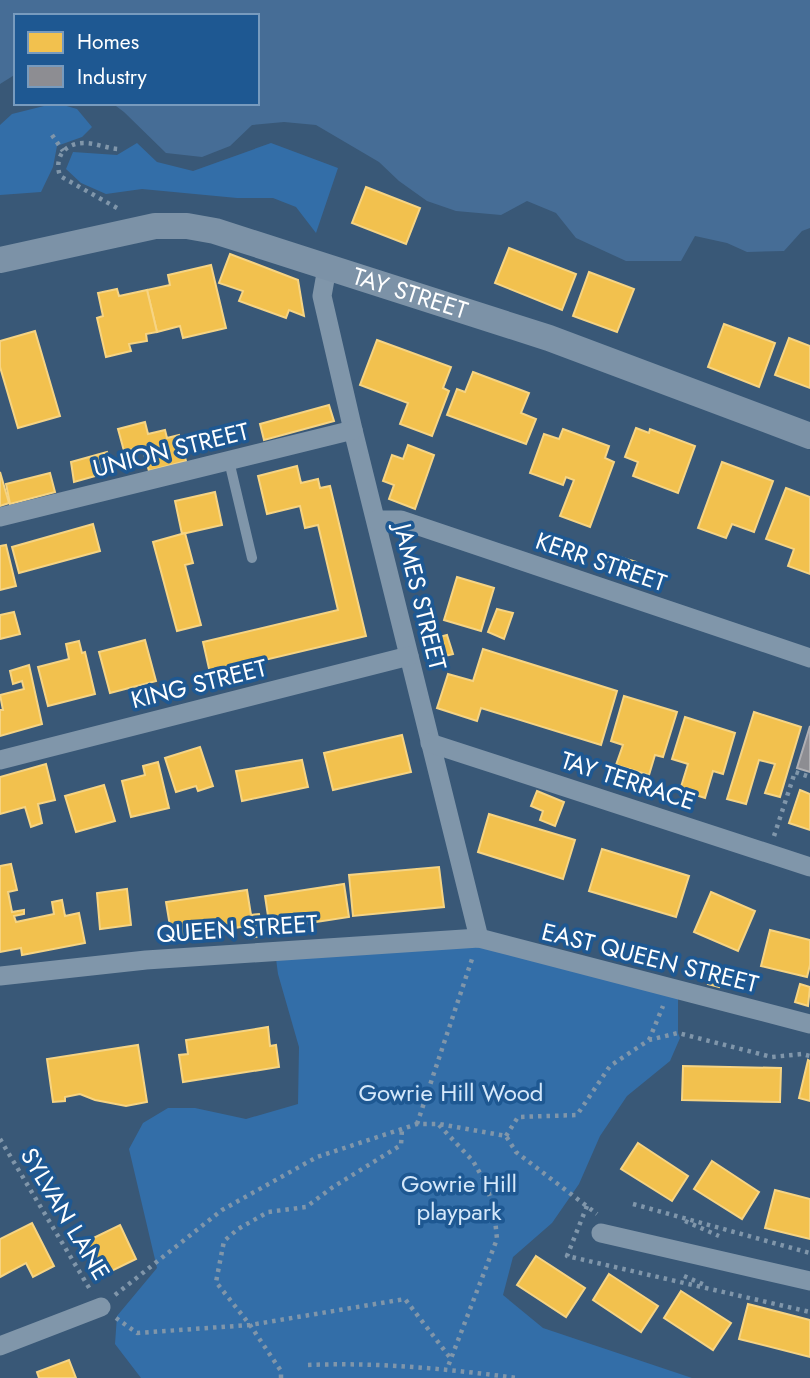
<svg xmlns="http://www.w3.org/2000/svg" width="810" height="1378" font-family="Jost,sans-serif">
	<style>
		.green { fill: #336ea8 }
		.water { fill: #466d96 }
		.homes { fill: #f2c14e; stroke: #f6d483; stroke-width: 2 }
		.industry { fill: #8d8d92; stroke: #afafb3; stroke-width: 2 }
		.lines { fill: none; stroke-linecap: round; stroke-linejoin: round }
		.path { stroke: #8096aa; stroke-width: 4.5; stroke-dasharray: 3.5 5; stroke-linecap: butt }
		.lane { stroke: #8096aa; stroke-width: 10 }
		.street { stroke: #8096aa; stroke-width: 19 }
		.secondary { stroke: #7c92a7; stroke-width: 26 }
		.labels { text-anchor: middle; stroke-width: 7; stroke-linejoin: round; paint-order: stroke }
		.street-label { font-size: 24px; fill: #fff; stroke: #1e5892 }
		.park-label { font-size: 24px; fill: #d5e8fa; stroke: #1e5892 }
	</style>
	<rect width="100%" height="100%" fill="#395877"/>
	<!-- green -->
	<g class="green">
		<path d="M56,103l21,6 15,18 -10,10 -25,9 -4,21 -12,25 -41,3v-70l12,-11z"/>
		<path d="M137,143l20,19 36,9 78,-28 67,25 -22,65 -20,-26 -23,-9h-36l-95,-9 -36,5 -25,-11 -15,-14 7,-17 44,3z"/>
		<path d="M479,938l199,53v42l2,5 -10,23 -43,35 -27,40 -21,48 -27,39 -39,34 -10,38 40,33 149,50h-551l-26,-34 2,-28 40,-48 -28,-119 14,-26 25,-15h27l51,11 52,-15 1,-57 -21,-73 -3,-23z"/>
	</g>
	<!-- water -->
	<path class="water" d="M0,0h810v228l-8,3 -18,20 -37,1 -20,-9 -32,-7 -14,25h-55l-50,-23 -20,-25 -29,-12 -26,14 -45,-4 -29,-10 -28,-20 -20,-19 -63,-37 -32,-3 -32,3 -22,21 -28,11 -36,-4 -42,-41 -12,-9h145v-87h-241v58l-16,10z"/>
	<!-- homes -->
	<g class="homes">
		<path d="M366,187l54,21 -14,36 -54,-21z"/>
		<path d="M509,248l67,26 -14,36 -67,-27z"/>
		<path d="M230,254l68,26 6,36 -15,-6 -3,8 -47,-17 4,-10 -24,-8z"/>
		<path d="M211,265l15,63 -43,10 -3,-12 -23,6 -10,-42 23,-5 -2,-10z"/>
		<path d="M589,272l45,17 -17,43 -44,-16z"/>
		<path d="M117,289l2,7 28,-6 10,42 -11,2 1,7 -18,3 2,7 -25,6 -9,-39 6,-2 -5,-23z"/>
		<path d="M724,324l51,19 -16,44 -51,-20z"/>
		<path d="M35,331l25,85 -42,12 -18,-61v-26z"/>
		<path d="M789,338l21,8v42l-35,-13z"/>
		<path d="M377,340l74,27 -8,21 6,3 -17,45 -32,-12 8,-21 -48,-18z"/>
		<path d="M473,372l56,21 -8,20 15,6 -10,25 -79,-29 10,-26 8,3z"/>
		<path d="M329,405l5,16 -70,19 -4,-16z"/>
		<path d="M145,422l3,12 17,-4 2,8 12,-3 7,26 -37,10 -7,-24 -18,4 -6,-22z"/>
		<path d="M636,428l13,5 1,-4 45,17 -17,47 -45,-17 5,-14 -13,-5z"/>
		<path d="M563,429l46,17 -4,12 9,4 -24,65 -30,-11 14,-36 -8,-3 -3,8 -33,-12 14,-39 15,5z"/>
		<path d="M408,445l26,10 -19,54 -26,-10 5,-14 -11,-4 9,-26 11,4z"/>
		<path d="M107,452l6,19 -39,11 -3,-20z"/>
		<path d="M722,462l51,19 -19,51 -22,-8 -6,14 -28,-10z"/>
		<path d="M297,466l4,17 17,-4 2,9 10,-2 36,150 -156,37 -7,-31 135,-32 -20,-85 -13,3 -5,-22 -33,8 -9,-38z"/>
		<path d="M0,472l9,31 -9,3z"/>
		<path d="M50,473l5,19 -45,12 -4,-20z"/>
		<path d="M786,488l24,9v77l-22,-8 6,-17 -28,-10z"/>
		<path d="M215,492l7,33 -40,9 -7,-33z"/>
		<path d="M93,524l7,27 -81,22 -7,-26z"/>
		<path d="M185,533l8,30 -8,2 16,60 -24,6 -24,-89z"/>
		<path d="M6,545l10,41 -16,4v-44z"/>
		<path d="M610,554l26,8 -7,17 -22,-9z"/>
		<path d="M457,577l37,11 -13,43 -37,-11z"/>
		<path d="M497,609l16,4 -9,26 -16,-7z"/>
		<path d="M14,612l6,22 -20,5v-24z"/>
		<path d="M447,635l6,19 -24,6 -5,-19z"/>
		<path d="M145,640l11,41 -46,12 -11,-41z"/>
		<path d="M79,641l3,12 3,-1 10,42 -47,12 -10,-39 31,-8 -3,-15z"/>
		<path d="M483,649l134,42 -16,54 -120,-37 -4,13 -40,-13 11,-34 25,7z"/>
		<path d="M29,665l13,59 -42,12v-26h3l-3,-15 24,-6 -2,-8 -9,3 -3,-13z"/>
		<path d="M624,696l53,16 -14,45 -8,-2 -6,20 -33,-10 7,-20 -12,-4z"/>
		<path d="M754,712l47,15 -21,70 -15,-4 10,-29 -16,-4 -13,44 -19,-5z"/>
		<path d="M685,717l50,16 -12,41 -10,-3 -8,27 -25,-8 8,-26 -16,-5z"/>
		<path d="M402,735l9,37 -78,18 -9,-37z"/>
		<path d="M200,747l13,39 -15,5 -2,-5 -20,6 -11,-34z"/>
		<path d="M302,760l6,27 -66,14 -6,-30z"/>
		<path d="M158,762l11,46 -38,9 -9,-36 23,-6 -2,-9z"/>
		<path d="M46,764l9,36 -17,4 4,19 -11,4 -6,-20 -25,7v-37z"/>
		<path d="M104,785l11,36 -39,11 -11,-36z"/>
		<path d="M800,790l10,4v36l-21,-7z"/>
		<path d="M537,791l27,11 -9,24 -15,-6 3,-9 -12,-5z"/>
		<path d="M489,814l86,26 -12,39 -85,-27z"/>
		<path d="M602,849l87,27 -13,41 -87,-26z"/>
		<path d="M11,864l6,26 -9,2 4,20 12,-2v4l-10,2 2,6 38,-8 -2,-12 10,-2 3,16 14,-3 6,30 -63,12 -1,-7 -21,4v-86z"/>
		<path d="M439,867l5,40 -91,9 -4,-41z"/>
		<path d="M344,884l5,33 -79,12 -5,-33z"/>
		<path d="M127,889l4,36 -31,4 -3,-36z"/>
		<path d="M247,890l4,25 8,-1 4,22 -14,2 -2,-12 -75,12 -6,-36z"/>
		<path d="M711,892l44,19 -17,40 -44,-19z"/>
		<path d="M770,930l40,10v25l-3,12 -46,-11z"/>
		<path d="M713,966l11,3 -5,18 -11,-3z"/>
		<path d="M800,984l10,3 -2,19 -13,-4z"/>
		<path d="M268,1027l2,19 6,-1 3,22 -96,15 -4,-27 9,-1 -2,-14z"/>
		<path d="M138,1045l9,57 -21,4 -31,-6 -15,-6 -15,3v4l-12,1 -6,-43z"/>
		<path d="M808,1060l2,1v40l-11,-3z"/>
		<path d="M683,1066l98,2 -1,34 -98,-2z"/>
		<path d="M638,1143l50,33 -16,25 -51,-32z"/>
		<path d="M712,1161l47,31 -17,27 -48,-30z"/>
		<path d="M775,1190l35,9v40l-45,-11z"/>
		<path d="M32,1223l22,43 -21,11 -7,-14 -26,14v-38z"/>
		<path d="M120,1225l16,34 -39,19 -16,-34z"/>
		<path d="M536,1256l49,32 -19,29 -49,-32z"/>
		<path d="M609,1274l49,32 -17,26 -48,-32z"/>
		<path d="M681,1291l50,32 -18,27 -49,-32z"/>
		<path d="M748,1304l62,16v37l-71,-18z"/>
		<path d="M69,1360l7,18h-37l-2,-6z"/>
	</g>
	<!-- industry -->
	<path class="industry" d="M810,726v46l-13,-4z"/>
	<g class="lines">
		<!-- path -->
		<g class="path">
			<path d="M52,135l11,16"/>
			<path d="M117,208l-57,-32c-6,-18 4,-33 24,-33 11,0 22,5 34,6"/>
			<path d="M774,836l21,-64 15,5"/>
			<path d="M649,1040l14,-34"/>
			<path d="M417,1124l55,-165"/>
			<path d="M439,1125l34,36 12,21 9,27 3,30 -50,130"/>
			<path d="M506,1136l12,-19 59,-2 33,-49 39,-26 29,-7 94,24 30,-3 8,2"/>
			<path d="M0,1139l91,152"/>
			<path d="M633,1204l177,49"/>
			<path d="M587,1206l-20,50 243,56"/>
			<path d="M685,1221l34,15"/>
			<path d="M684,1276l21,9"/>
			<path d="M115,1295l107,-85 95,-53 100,-33h22l67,12 10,16 81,62"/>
			<path d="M116,1318l21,15 113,-8 155,-26 46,60"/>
			<path d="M308,1365c70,-3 140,4 209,13"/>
			<path d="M281,1378v-7l-31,-46 -34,-43 8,-41 14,-12 30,-17 38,-5 27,-20 68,-42 1,-16"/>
		</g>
		<!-- lane -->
		<path class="lane" d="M229,461l23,97"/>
		<!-- street -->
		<g class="street">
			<path d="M327,268l-5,28 31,134 126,508"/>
			<path d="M0,517l353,-87"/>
			<path d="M376,520h25l409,138"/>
			<path d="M430,743l380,124"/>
			<path d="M0,760l409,-104"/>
			<path d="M0,976l146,-16 333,-22 331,86"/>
			<path d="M601,1233l209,48"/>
			<path d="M0,1346l101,-39"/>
		</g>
		<!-- secondary -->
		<path class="secondary" id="s1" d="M0,260l155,-34h32l28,5 334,107 261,98"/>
	</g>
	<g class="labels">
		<!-- street labels -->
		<g class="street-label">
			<text dy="8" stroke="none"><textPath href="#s1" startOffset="424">TAY STREET</textPath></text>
			<text transform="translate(171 450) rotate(-14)" y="8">UNION STREET</text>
			<text transform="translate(601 562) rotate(19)" y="8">KERR STREET</text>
			<text transform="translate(420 597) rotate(76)" y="8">JAMES STREET</text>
			<text transform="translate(199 684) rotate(-14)" y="8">KING STREET</text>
			<text transform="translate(628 781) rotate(18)" y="8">TAY TERRACE</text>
			<text transform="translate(237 929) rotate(-4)" y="8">QUEEN STREET</text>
			<text transform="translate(650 958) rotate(14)" y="8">EAST QUEEN STREET</text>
			<text transform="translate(65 1214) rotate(59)" y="8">SYLVAN LANE</text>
		</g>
		<!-- park labels -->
		<g class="park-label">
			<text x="451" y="1101">Gowrie Hill Wood</text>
			<text x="459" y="1192">Gowrie Hill<tspan x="459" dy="28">playpark</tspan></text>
		</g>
	</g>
	<!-- legend -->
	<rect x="14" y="14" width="245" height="91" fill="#1e5892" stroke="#789bbe" stroke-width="2"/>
	<rect x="28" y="32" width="35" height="21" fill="#f2c14e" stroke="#789bbe" stroke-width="2"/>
	<text x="77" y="49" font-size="21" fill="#ffffff">Homes</text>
	<rect x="28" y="66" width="35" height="21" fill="#8d8d92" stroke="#789bbe" stroke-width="2"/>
	<text x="77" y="84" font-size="21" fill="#ffffff">Industry</text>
</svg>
